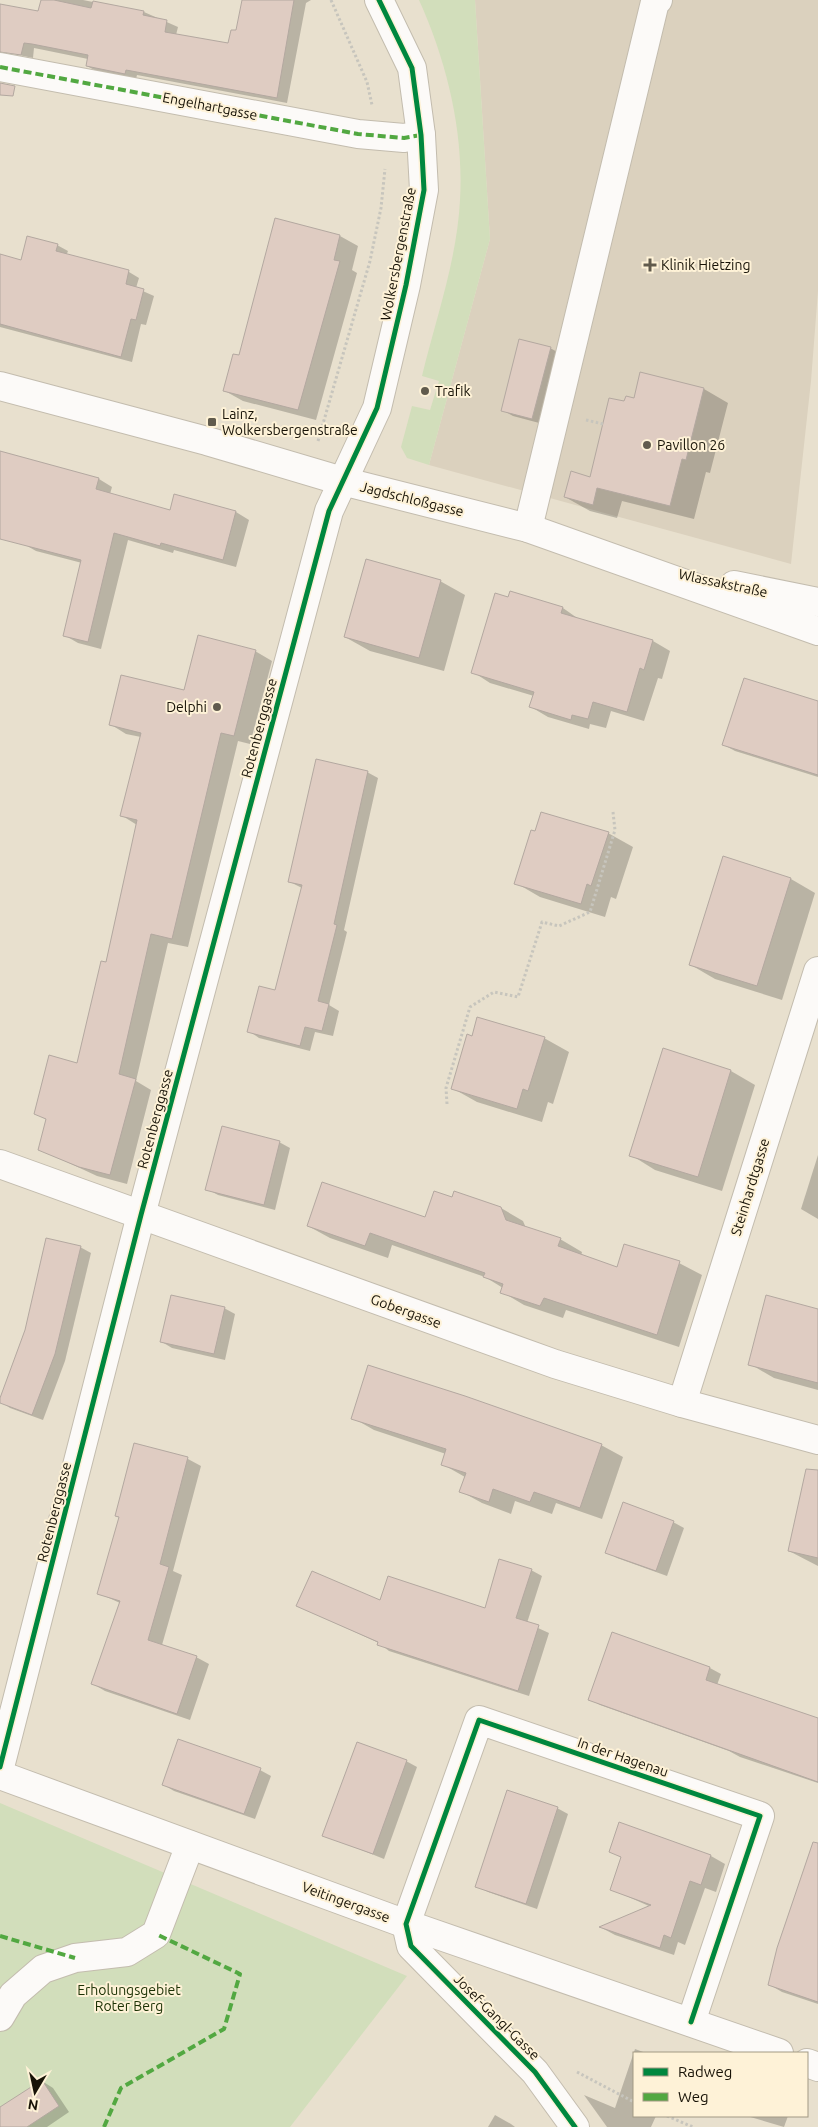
<svg xmlns="http://www.w3.org/2000/svg" width="818" height="2127" font-family="Ubuntu,sans-serif">
	<style>
		.industrial { fill: #dbd1be }
		.green { fill: #d2debb }
		.shadow { fill: #0003 }
		.building { fill: #dfccc2; stroke: #b3a8a0 }
		.lines { fill: none; stroke-linecap: round; stroke-linejoin: round }
		.minor-casing { stroke: #c3bcae; stroke-width: 30 }
		.path { stroke: #c7c5bd; stroke-width: 3; stroke-dasharray: 2.5 2.5; stroke-linecap: butt }
		.minor { stroke: #fcfaf8; stroke-width: 28 }
		.quiet { stroke: #52a841; stroke-width: 4; stroke-dasharray: 8 4; stroke-linecap: butt }
		.cycleway-casing { stroke: #fef2d7; stroke-width: 8 }
		.cycleway { stroke: #00873e; stroke-width: 5 }
		.poi-dot { fill: #615b4d; stroke: #fef2d7; stroke-width: 2 }
		.labels { text-anchor: middle; stroke-width: 4; stroke-linejoin: round; paint-order: stroke }
		.street-label { font-size: 14px; fill: #181307; stroke: #fef2d7 }
		.poi-label { font-size: 14px; fill: #181307; stroke: #fef2d7; text-anchor: start }
		.park-label { font-size: 14px; fill: #1c3205; stroke: #fef2d7 }
	</style>
	<rect width="100%" height="100%" fill="#e8e0ce"/>
	<!-- industrial -->
	<path class="industrial" d="M475,0h343v291l-7,90 -20,183 -362,-99 61,-226z"/>
	<!-- green -->
	<g class="green">
		<path d="M419,0h56l15,239 -61,226 -22,-7 -6,-11 11,-41 18,4 9,-29 -17,-5c14,-58 35,-116 38,-176 4,-68 -13,-138 -41,-200z"/>
		<path d="M0,1803l407,173 -117,151h-290z"/>
	</g>
	<!-- shadow -->
	<g class="shadow">
		<path d="M42,0h41l61,12 34,15 -2,8 53,10 8,-13 6,-32h68l-5,3 -19,100 -150,-28 -1,4 -38,-7 -11,-6 1,-7 -44,-9 -10,-2 -1,10 -33,-7v-46l39,8z"/>
		<path d="M340,236l18,10 -6,24 5,3 -41,147 -73,-19 -18,-10 15,-34z"/>
		<path d="M57,245l11,6 -2,5 63,16 10,6 -3,10 18,8 -8,29 -5,-1 -9,38 -132,-35v-72l21,6z"/>
		<path d="M550,348l11,6 -18,70 -30,-8 -11,-6z"/>
		<path d="M704,389l24,14 -18,70 -4,-1 -12,47 -72,-18 -5,17 -27,-7 -25,-14 25,-18 35,-76z"/>
		<path d="M0,453l99,26 13,8 -2,7 60,17 5,-16 61,17 13,8 -13,47 -62,-17 -1,3 -45,-13 -27,109 -23,-6 -14,-8 18,-72 -46,-12 -14,-8 -22,-6z"/>
		<path d="M440,581l25,14 -21,76 -74,-20 -25,-14z"/>
		<path d="M509,598l54,10 17,12 73,21 17,10 -8,28 -4,-1 -14,43 -33,-10 -5,17 -16,-4 -1,5 -41,-12 -17,-10 3,-11 -44,-13 -17,-11z"/>
		<path d="M255,651l17,10 -22,83 -12,-3 -50,206 -20,-4 -32,138 15,9 -24,94 -30,-8 -58,-27 8,-29 -12,-7 43,-49 28,-101 31,-138 -16,-10 20,-78 -15,-3 -16,-10 75,-32z"/>
		<path d="M818,702v75l-83,-26 -11,-6z"/>
		<path d="M367,772l11,6 -34,152 3,2 -18,73 10,6 -6,25 -18,-4 -5,19 -51,-13 -10,-7 27,-39 26,-104 -12,-6z"/>
		<path d="M608,833l25,14 -17,52 -5,-2 -6,20 -65,-20 -24,-14z"/>
		<path d="M724,858l67,21 24,14 -33,107 -67,-21 -24,-14z"/>
		<path d="M473,1037l71,1 25,14 -16,52 -5,-2 -6,20 -65,-20 -25,-14z"/>
		<path d="M664,1050l67,21 24,14 -33,106 -67,-21 -24,-15z"/>
		<path d="M279,1142l11,6 -15,62 -57,-15 -11,-6z"/>
		<path d="M818,1155v64l-17,-10z"/>
		<path d="M453,1199l48,9 22,13 3,7 34,11 22,13 -1,4 37,12 61,-5 23,12 -23,72 -113,-37 -3,8 -39,-13 -22,-13 1,-4 -18,-11 -93,-32 -4,13 -58,-20 -22,-12 118,-8z"/>
		<path d="M80,1247l11,6 -26,108 -22,59 -33,-12 -10,-7z"/>
		<path d="M224,1308l11,6 -10,46 -53,-12 -10,-6z"/>
		<path d="M818,1310v80l-44,-12 -24,-14z"/>
		<path d="M353,1418l248,27 22,12 -21,62 -46,-16 -4,11 -37,-13 -4,13 -29,-11 -22,-12 5,-14 -23,-13 4,-10 -72,-24z"/>
		<path d="M135,1444l53,15 13,7 -28,105 9,4 -20,70 34,12 13,7 -19,56 -85,-29 -12,-7 27,-81 -22,-10 22,-76z"/>
		<path d="M818,1501v65l-29,-15z"/>
		<path d="M673,1522l11,6 -17,48 -50,-18 -10,-6z"/>
		<path d="M531,1570l11,6 -15,47 22,10 -20,63 -140,-45 -10,-8 -81,-37 83,-4 105,8z"/>
		<path d="M613,1634l97,34 11,6 -4,11 101,34v64l-78,-26 -11,-6 -129,-46 -11,-6z"/>
		<path d="M406,1761l11,6 -33,92 -60,-24z"/>
		<path d="M260,1770l11,6 -16,43 -81,-28 -10,-6z"/>
		<path d="M557,1808l11,6 -31,95 -49,-17 -11,-6z"/>
		<path d="M620,1824l91,32 14,8 -9,28 -11,-4 -20,57 -7,-3 -4,13 -59,-20 -13,-7 49,-21 -40,-18 11,-31 -12,-7z"/>
		<path d="M818,1877v127l-36,-12 -12,-7z"/>
		<path d="M635,2049l11,4h-12v63h22l-5,11h-44l-23,-32 31,13z"/>
		<path d="M42,2081l11,7 16,24 -22,15h-42l-5,-8v-10z"/>
		<path d="M495,2115l16,9 4,3h-27z"/>
		<path d="M747,2116h41l-4,11z"/>
	</g>
	<!-- building -->
	<g class="building">
		<path d="M41,0h13l37,8 2,-7 51,10 -1,4 24,5 -2,12 63,11 3,-13h5l6,-30h52l-17,98 -151,-28 -1,4 -39,-8 2,-11 -56,-11 -8,-1 -3,12 -21,-3v-48l38,7z"/>
		<path d="M0,83l15,3 -2,10 -13,-1z"/>
		<path d="M275,218l65,17 -6,25 6,1 -42,149 -75,-19 10,-37 6,1z"/>
		<path d="M27,236l31,8 -2,7 73,19 -3,14 18,5 -8,31 -5,-1 -10,38 -121,-33v-70l21,6z"/>
		<path d="M519,339l32,8 -19,72 -31,-8z"/>
		<path d="M640,372l64,16 -18,72 -4,-1 -12,47 -73,-18 -4,17 -29,-8 7,-26 19,6 19,-79 15,3 2,-5 8,2z"/>
		<path d="M0,451l99,27 -3,11 74,21 4,-16 62,17 -13,49 -62,-17 -1,3 -46,-13 -26,109 -25,-6 18,-76 -81,-21z"/>
		<path d="M366,559l75,21 -22,78 -75,-21z"/>
		<path d="M510,591l53,16 -2,6 92,27 -9,30 -4,-2 -13,44 -34,-10 -5,17 -16,-4 -1,5 -42,-13 5,-15 -63,-19 24,-80 13,4z"/>
		<path d="M198,635l58,15 -22,86 -13,-3 -49,206 -21,-5 -32,140 17,5 -26,96 -31,-8 -41,-17 8,-31 -12,-5 15,-59 28,8 24,-102 5,1 31,-142 -17,-4 21,-83 -32,-8 12,-50 63,15z"/>
		<path d="M744,678l74,23v74l-96,-30z"/>
		<path d="M316,759l52,12 -34,153 3,1 -19,76 11,3 -7,27 -17,-4 -5,19 -53,-14 12,-46 16,4 27,-105 -14,-3z"/>
		<path d="M541,812l68,20 -18,54 -4,-2 -6,20 -67,-20 17,-54 4,1z"/>
		<path d="M723,856l68,22 -34,108 -68,-21z"/>
		<path d="M477,1017l68,20 -17,54 -5,-2 -6,20 -66,-20 16,-55 5,2z"/>
		<path d="M663,1048l68,22 -33,107 -69,-21z"/>
		<path d="M222,1126l58,15 -16,64 -59,-15z"/>
		<path d="M322,1182l103,35 9,-26 18,6 2,-6 47,16 5,13 55,18 -3,8 59,21 7,-23 56,17 -23,74 -113,-37 -4,8 -40,-13 3,-9 -20,-7 2,-4 -115,-40 -5,13 -58,-20z"/>
		<path d="M46,1238l35,8 -26,108 -23,61 -32,-12v-5l25,-68z"/>
		<path d="M171,1295l54,12 -11,47 -54,-12z"/>
		<path d="M766,1295l52,14v74l-70,-18z"/>
		<path d="M368,1365l97,31 137,48 -22,64 -46,-16 -4,10 -37,-13 -4,13 -30,-10 7,-19 -25,-8 5,-16 -95,-30z"/>
		<path d="M134,1443l54,14 -28,107 9,3 -21,73 49,16 -20,58 -86,-30 29,-83 -23,-7 22,-77 -4,-1z"/>
		<path d="M806,1469l12,1v88l-30,-7z"/>
		<path d="M623,1502l51,19 -18,50 -51,-18z"/>
		<path d="M499,1559l33,10 -16,49 23,7 -21,66 -141,-46 1,-3 -82,-36 16,-35 68,29 8,-24 97,32z"/>
		<path d="M612,1632l98,35 -4,13 112,38v64l-230,-82z"/>
		<path d="M178,1739l83,29 -17,46 -82,-29z"/>
		<path d="M357,1742l50,18 -34,94 -51,-18z"/>
		<path d="M507,1790l51,17 -32,97 -51,-17z"/>
		<path d="M619,1822l92,33 -10,30 -11,-4 -19,57 -7,-3 -4,13 -61,-21 52,-22 -41,-15 11,-33 -12,-5z"/>
		<path d="M813,1842l5,1v159l-50,-17 9,-37z"/>
		<path d="M42,2080l17,26 -32,21h-27v-20z"/>
	</g>
	<g class="lines">
		<!-- minor casing -->
		<g class="minor-casing">
			<g id="minor">
				<path d="M0,67l358,67 46,4 17,-3"/>
				<path d="M0,386l207,55 135,40 186,47 290,103"/>
				<path d="M528,528l127,-526 3,-2"/>
				<path d="M734,585l84,17"/>
				<path d="M0,1164l555,200 127,39 136,37"/>
				<path d="M682,1403l136,-432"/>
				<path d="M0,1767l141,-552 188,-704 48,-103 29,-123 18,-95 -3,-55 -9,-67 -33,-68"/>
				<path d="M0,1775l406,149 373,129"/>
				<path d="M0,2017l13,-22 30,-26 32,-11 52,-6 29,-18 34,-89"/>
				<path d="M807,2063l11,4"/>
				<path d="M575,2127l-40,-55 -124,-126 -5,-22 73,-204 281,96 -69,206"/>
			</g>
		</g>
		<!-- path -->
		<g class="path">
			<path d="M331,0l36,82 5,23"/>
			<path d="M586,420l17,4"/>
			<path d="M318,441l52,-180 11,-53 4,-39"/>
			<path d="M447,1104l-1,-16 24,-81 24,-15 24,5 24,-75 17,4 31,-14 25,-82 -2,-18"/>
			<path d="M577,2072l57,30"/>
			<path d="M667,2116l26,11"/>
		</g>
		<!-- minor -->
		<use href="#minor" class="minor"/>
		<!-- quiet -->
		<g class="quiet">
			<path d="M0,67l358,67 46,4 17,-3"/>
			<path d="M0,1936l75,22"/>
			<path d="M104,2127l17,-39 103,-59 16,-55 -84,-40"/>
		</g>
		<!-- cycleway casing -->
		<g class="cycleway-casing">
			<g id="cycleway">
				<path d="M0,1767l141,-552 188,-704 48,-103 29,-123 18,-95 -3,-55 -9,-67 -33,-68"/>
				<path d="M575,2127l-40,-55 -124,-126 -5,-22 73,-204 281,96 -69,206"/>
			</g>
		</g>
		<!-- cycleway -->
		<use href="#cycleway" class="cycleway"/>
	</g>
	<!-- markers -->
	<g class="poi-dot">
		<path d="M647.5 257.5h5v5h5v5h-5v5h-5v-5h-5v-5h5z"/>
		<circle cx="425" cy="391" r="5"/>
		<rect x="207" y="417" width="10" height="10" rx="2.5"/>
		<circle cx="647" cy="445" r="5"/>
		<circle cx="217" cy="707" r="5"/>
	</g>
	<g class="labels">
		<!-- street labels -->
		<g class="street-label">
			<text transform="translate(210 106) rotate(11)" y="5">Engelhartgasse</text>
			<text transform="translate(398 254) rotate(-79)" y="5">Wolkersbergenstraße</text>
			<text transform="translate(412 499) rotate(14)" y="5">Jagdschloßgasse</text>
			<text transform="translate(723 583) rotate(12)" y="5">Wlassakstraße</text>
			<text transform="translate(259 728) rotate(-75)" y="5">Rotenberggasse</text>
			<text transform="translate(155 1119) rotate(-75)" y="5">Rotenberggasse</text>
			<text transform="translate(750 1187) rotate(-73)" y="5">Steinhardtgasse</text>
			<text transform="translate(406 1311) rotate(20)" y="5">Gobergasse</text>
			<text transform="translate(54 1512) rotate(-76)" y="5">Rotenberggasse</text>
			<text transform="translate(623 1757) rotate(19)" y="5">In der Hagenau</text>
			<text transform="translate(346 1902) rotate(20)" y="5">Veitingergasse</text>
			<text transform="translate(497 2017) rotate(45)" y="5">Josef-Gangl-Gasse</text>
		</g>
		<!-- poi labels -->
		<g class="poi-label">
			<text x="661" y="270">Klinik Hietzing</text>
			<text x="435" y="396">Trafik</text>
			<text x="222" y="419">Lainz,<tspan x="222" dy="16">Wolkersbergenstraße</tspan></text>
			<text x="657" y="450">Pavillon 26</text>
			<text x="207" y="712" text-anchor="end">Delphi</text>
		</g>
		<!-- park labels -->
		<g class="park-label">
			<text x="129" y="1995">Erholungsgebiet<tspan x="129" dy="16">Roter Berg</tspan></text>
		</g>
	</g>
	<!-- legend -->
	<rect x="633" y="2052" width="175" height="65" fill="#fef2d7" stroke="#a29984"/>
	<rect x="643" y="2068" width="25" height="8" fill="#00873e" stroke="#a29984"/>
	<text x="678" y="2077" font-size="15" fill="#181307">Radweg</text>
	<rect x="643" y="2093" width="25" height="8" fill="#52a841" stroke="#a29984"/>
	<text x="678" y="2102" font-size="15" fill="#181307">Weg</text>
	<!-- north arrow -->
	<g transform="translate(35 2092) rotate(189)" stroke="#fef2d7" stroke-width="4" paint-order="stroke">
	<path d="M0-4L9 19L0 12L-9 19Z" fill="#181307"/>
	<text y="-8" font-size="14" font-weight="bold" text-anchor="middle" fill="#181307">N</text>
	</g>
</svg>
